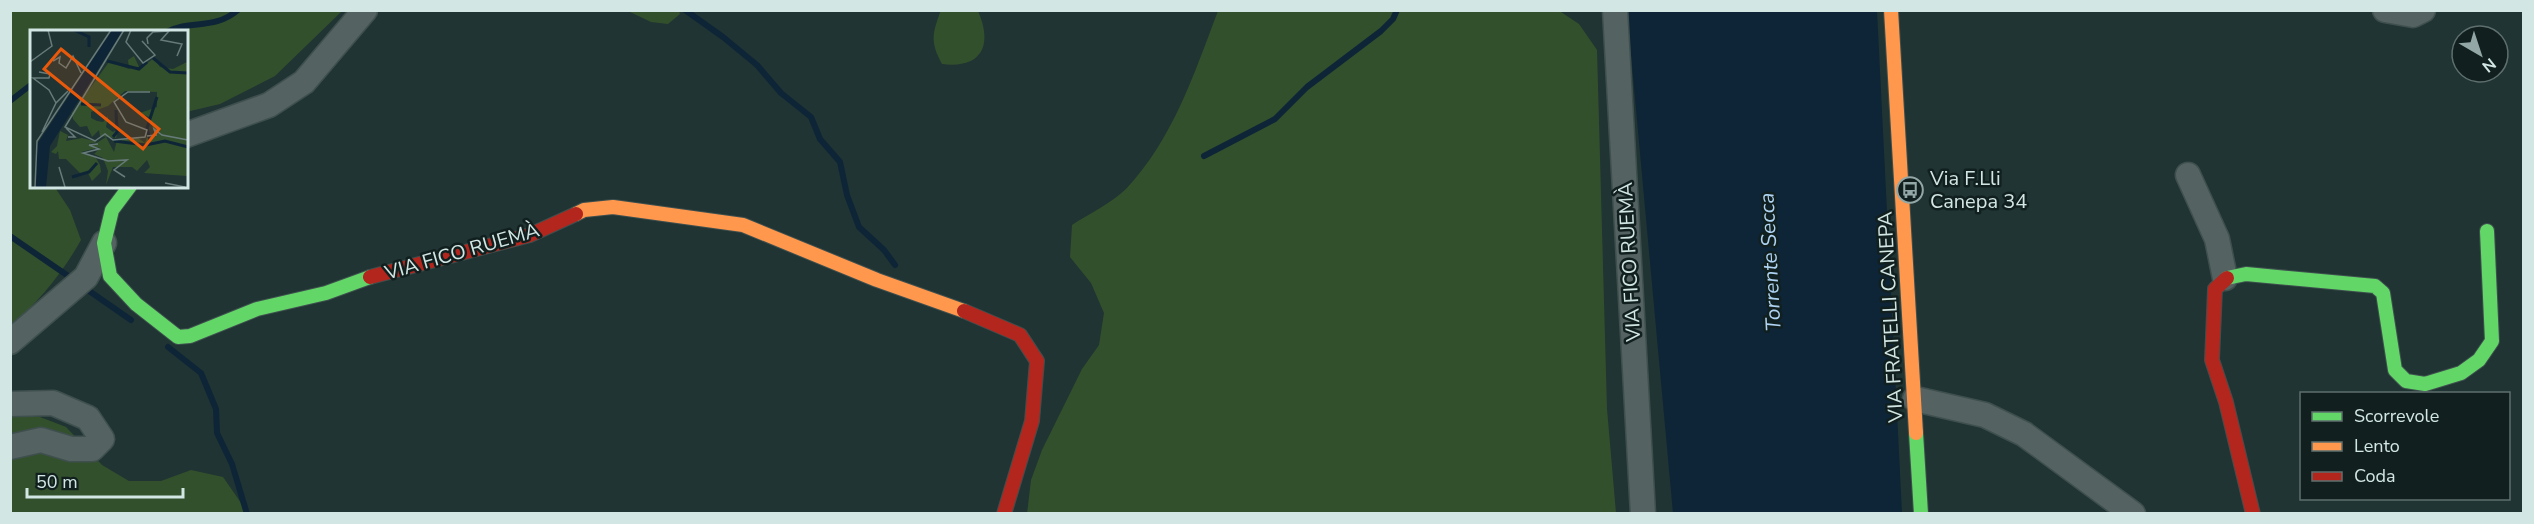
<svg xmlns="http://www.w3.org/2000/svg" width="2534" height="524" font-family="'Nunito Sans',sans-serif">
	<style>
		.green { fill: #33502c }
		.water { fill: #0e2537 }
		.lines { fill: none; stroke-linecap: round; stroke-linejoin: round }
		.stream { stroke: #0e2537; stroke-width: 6 }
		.street-casing { stroke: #3e4f4e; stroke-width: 27 }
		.fast-casing { stroke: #3e4f4e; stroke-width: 16 }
		.slow-casing { stroke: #3e4f4e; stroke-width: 16 }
		.jam-casing { stroke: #3e4f4e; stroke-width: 16 }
		.street { stroke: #546261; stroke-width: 24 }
		.fast { stroke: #63d668; stroke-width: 14 }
		.slow { stroke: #ff974d; stroke-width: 14 }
		.jam { stroke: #b3261e; stroke-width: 14 }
		.labels { text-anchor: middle; stroke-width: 5; stroke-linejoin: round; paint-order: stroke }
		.poi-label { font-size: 20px; fill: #d2e6e4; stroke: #11201f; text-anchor: start }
		.street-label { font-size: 20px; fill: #d2e6e4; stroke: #11201f }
		.water-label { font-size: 21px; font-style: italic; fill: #afd3f3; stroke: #11201f }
		.inset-river { fill: none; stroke: #0e2537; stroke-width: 3 }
		.inset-road { fill: none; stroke: #677b7a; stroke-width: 1.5 }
		.view { fill: #e8590c; fill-opacity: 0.15; stroke: #e8590c; stroke-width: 3 }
		.inset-edge { fill: none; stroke: #d2e6e4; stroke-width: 3 }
	</style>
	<rect width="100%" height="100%" fill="#1f3433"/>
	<!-- green -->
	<g class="green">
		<path d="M11,10h331v1l-67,65 -55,28 -34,8v-80h-154v154h22l16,24 11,30c-18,32 -42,62 -70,85z"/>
		<path d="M941,10l37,1c15,34 4,58 -36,53 -12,-22 -10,-30 -1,-54z"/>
		<path d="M1558,10l21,14 18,26 10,359 9,104 -589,1 4,-34 11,-30 40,-81 17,-24 5,-32 -13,-30 -21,-26 2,-32c15,-10 41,-23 54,-36 47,-50 68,-115 92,-178z"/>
		<path d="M628,11h51l1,3 -12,10 -17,-2z"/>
		<path d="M10,415l30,2 26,10 36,38 27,16h32l30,-11 32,7 25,36h-237z"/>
	</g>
	<!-- water -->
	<path class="water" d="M1627,11h250l25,502h-229z"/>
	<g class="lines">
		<!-- stream -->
		<g class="stream">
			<path d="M685,10l38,27 34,28 24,28 30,24 9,22 20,23 7,33 12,32 25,23 11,15"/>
			<path d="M167,32c24,-13 46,-1 71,-22"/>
			<path d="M10,101l22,-17"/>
			<path d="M1204,156l71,-37 32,-32 74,-56 12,-12 4,-9"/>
			<path d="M10,236l64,44"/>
			<path d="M82,286l49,34"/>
			<path d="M168,347l33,26 15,36 1,24 15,31 15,50"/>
		</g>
		<!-- street casing -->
		<g class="street-casing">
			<g id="street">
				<path d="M1615,10l28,504"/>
				<path d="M2385,10l28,5 10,-5"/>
				<path d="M186,135l83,-30 35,-23 61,-72"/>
				<path d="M2188,175l29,64 8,39"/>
				<path d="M10,342l76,-65 18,-34"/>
				<path d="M1915,399l70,16 39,19 109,80"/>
				<path d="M10,404l43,-1 35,15 14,21 -10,10h-21l-30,-9 -31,7"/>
			</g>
		</g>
		<!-- fast casing -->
		<g class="fast-casing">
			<g id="fast">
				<path d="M130,186l-18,24 -8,33 6,33 26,28 42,33 12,-1 67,-27 69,-16 44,-16"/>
				<path d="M2227,278l19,-4 129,12 8,7 12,77 11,11 19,3 36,-11 18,-13 13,-19 -5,-110"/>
				<path d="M1916,433l5,81"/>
			</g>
		</g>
		<!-- slow casing -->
		<g class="slow-casing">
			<g id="slow">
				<path d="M1891,10l25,423"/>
				<path d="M576,214l8,-4 29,-3 130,18 134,55 87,31"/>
			</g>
		</g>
		<!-- jam casing -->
		<g class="jam-casing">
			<g id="jam">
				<path d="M370,277l160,-42 46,-21"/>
				<path d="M2227,278l-12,11 -3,71 14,42 27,112"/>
				<path d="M964,311l56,24 17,26 -5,60 -28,93"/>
			</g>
		</g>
		<!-- street -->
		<use href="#street" class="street"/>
		<!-- fast -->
		<use href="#fast" class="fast"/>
		<!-- slow -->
		<use href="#slow" class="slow"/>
		<!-- jam -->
		<use href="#jam" class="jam"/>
	</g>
	<!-- icons -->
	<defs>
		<g id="bus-ring" transform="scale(1.35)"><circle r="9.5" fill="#11201f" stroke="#93a8a6" stroke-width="1.5"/><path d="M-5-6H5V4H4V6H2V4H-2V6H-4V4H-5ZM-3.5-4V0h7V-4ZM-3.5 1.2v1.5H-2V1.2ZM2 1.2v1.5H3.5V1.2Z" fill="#93a8a6"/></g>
	</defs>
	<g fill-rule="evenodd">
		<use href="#bus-ring" x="1910" y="190"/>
	</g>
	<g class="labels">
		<!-- poi labels -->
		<g class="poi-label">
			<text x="1930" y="185">Via F.Lli<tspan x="1930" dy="23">Canepa 34</tspan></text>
		</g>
		<!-- street labels -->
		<g class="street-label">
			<text transform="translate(462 251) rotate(-16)" y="7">VIA FICO RUEMÀ</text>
			<text transform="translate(1629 262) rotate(-93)" y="7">VIA FICO RUEMÀ</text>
			<text transform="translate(1890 317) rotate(-93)" y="7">VIA FRATELLI CANEPA</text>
		</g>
		<!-- water labels -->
		<g class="water-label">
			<text transform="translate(1770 262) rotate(-93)" y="7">Torrente Secca</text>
		</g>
	</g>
	<!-- overview -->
	<g transform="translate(30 30)">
		<rect width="158" height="158" fill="#1f3433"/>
		<path d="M104,26l6,13 14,-11 6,9 13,2 14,-7v114l-43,-3 6,-6 -3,-7 -10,11 -5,-4h-19l-7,18 2,-14 -5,-13 -9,-4 6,-6 -8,-2 14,-9 8,15 3,-12 21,-2 7,5 2,-6 9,-1 -7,-19 -9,-4 17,-6v-15l-32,-1 -17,15 -17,6v6l6,3 6,1 5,-6 -2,11 7,5 6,-4 -3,10 -16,-2 -1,-6 -7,7 -5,-11 -7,1 -7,-8 -1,-6 37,-51 20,7 4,-2 -4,1 -1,-8zM30,101l8,4 -2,6 16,-3 16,4 -10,2 9,4 -16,4 15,6 4,7 1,7 -9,9 -4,-8 5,-2 -11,4 -16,-16h-7l-1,-8 -2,3 -5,-2 6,-6z" fill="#33502c"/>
		<path d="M82,0h11l-73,116 -4,41h-11l1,-41z" fill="#0e2537"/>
		<path class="inset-river" d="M44,0l15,7v10M123,28l17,14 18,1M77,31l32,8 8,-7M51,74l20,1M83,107l4,-5 -1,-22M84,111l32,4 19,-4 23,6M120,111l-3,-13 10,-31M42,147l17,-5 8,-9"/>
		<path class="inset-road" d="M94,0l-59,97 30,14 10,-7 8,6 32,-3 2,-7 -21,-8 -12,-20 14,-10h22M101,0l-5,12 17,21 12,-8 -13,-14M118,14l-1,-6 6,-6 16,-1 -8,9 21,4 -5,12M23,31l7,-4 -1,6 7,5 7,-12 8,17M0,32l22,-16 -4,-16M9,42l11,2 -1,4h-16l16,12 7,13M36,98l9,9h-7M12,102l14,-29 12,-12M117,106l9,-1 -2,-6 8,6 26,5M68,114l-9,1 10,4 -16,4 25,8 19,-1 -13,10 11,7M29,137l6,20M135,153l20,4M5,157l2,-46 74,-111"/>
		<path class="view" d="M31,19l98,80 -16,20 -99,-80z"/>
		<rect width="158" height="158" class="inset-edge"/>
	</g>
	<!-- border -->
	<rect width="2534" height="524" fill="none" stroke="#d2e6e4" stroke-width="24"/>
	<!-- legend -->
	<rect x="2300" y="392" width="210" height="108" fill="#11201f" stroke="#5e6f6e" stroke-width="1.5"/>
	<rect x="2312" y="412" width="30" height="9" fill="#63d668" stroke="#5e6f6e" stroke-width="1.5"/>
	<text x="2354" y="422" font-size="18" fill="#d2e6e4">Scorrevole</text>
	<rect x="2312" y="442" width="30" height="9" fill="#ff974d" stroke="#5e6f6e" stroke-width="1.5"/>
	<text x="2354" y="452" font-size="18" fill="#d2e6e4">Lento</text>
	<rect x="2312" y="472" width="30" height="9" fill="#b3261e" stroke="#5e6f6e" stroke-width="1.5"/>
	<text x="2354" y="482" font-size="18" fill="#d2e6e4">Coda</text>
	<!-- north arrow -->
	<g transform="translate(2480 54) rotate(141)"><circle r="28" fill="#11201f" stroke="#5e6f6e" stroke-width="1.5"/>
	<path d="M0-4.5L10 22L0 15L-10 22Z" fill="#93a8a6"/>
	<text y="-9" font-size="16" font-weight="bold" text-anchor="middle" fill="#d2e6e4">N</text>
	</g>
	<!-- scale -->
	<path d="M27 488v9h156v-9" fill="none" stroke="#d2e6e4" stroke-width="3"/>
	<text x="36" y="488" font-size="18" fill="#d2e6e4" stroke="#11201f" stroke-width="4.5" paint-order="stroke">50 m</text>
</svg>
